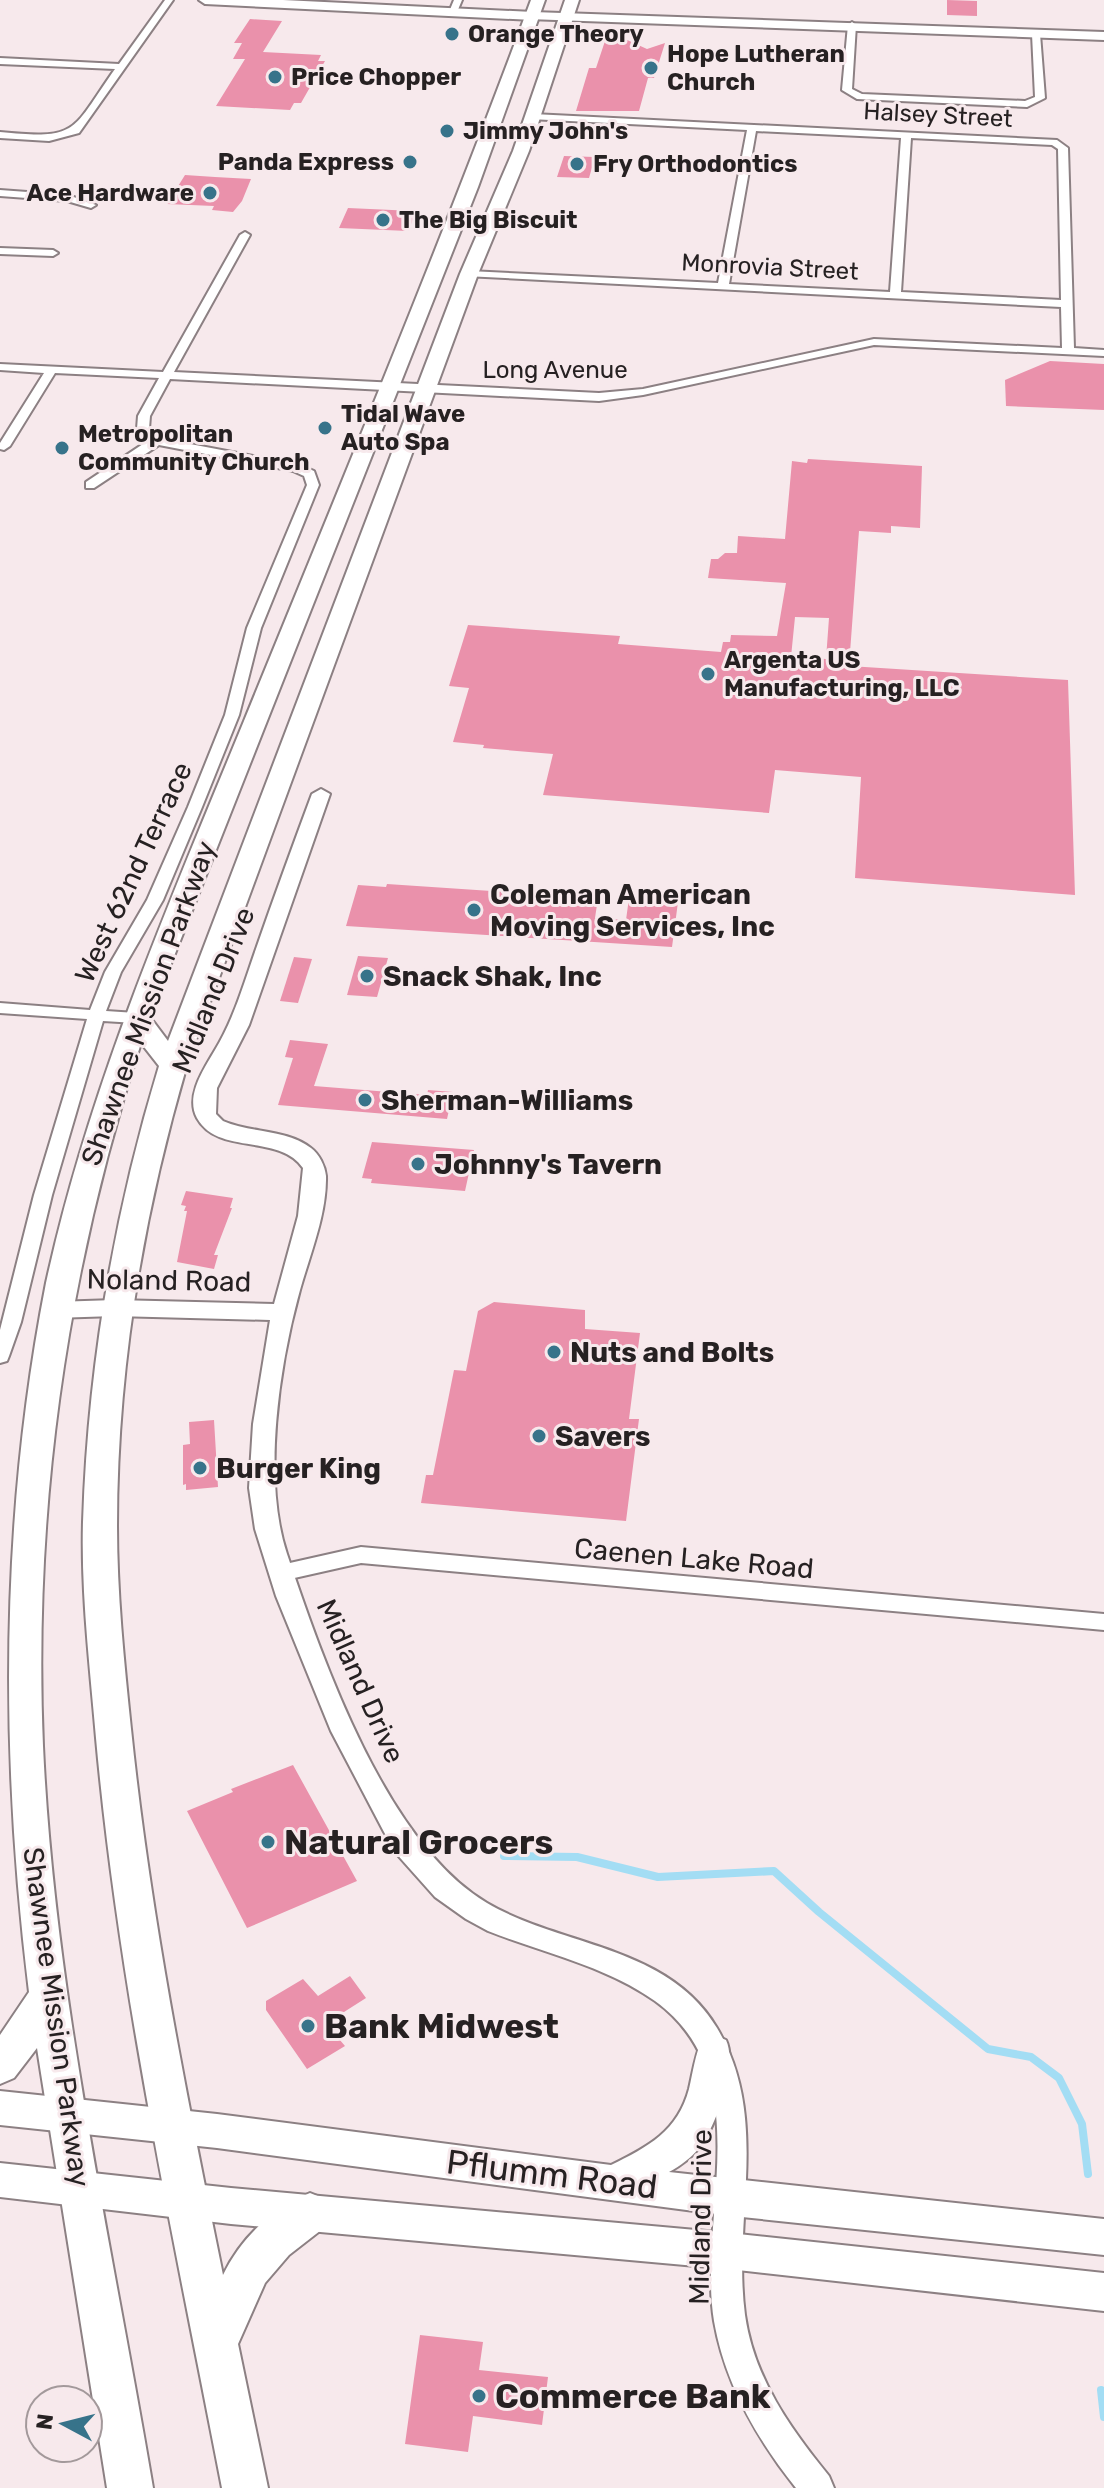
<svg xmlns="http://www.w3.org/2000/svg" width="1104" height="2488" font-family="Rubik,sans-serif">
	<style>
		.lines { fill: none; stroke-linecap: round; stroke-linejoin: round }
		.stream { stroke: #a3ddf4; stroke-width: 8 }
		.building { fill: #ea91ab; fill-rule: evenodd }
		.minor-casing { stroke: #8c8083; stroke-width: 4 }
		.tertiary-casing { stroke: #8c8083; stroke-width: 4 }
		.secondary-casing { stroke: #8c8083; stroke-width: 4 }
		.primary-casing { stroke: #8c8083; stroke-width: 4 }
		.trunk-casing { stroke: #8c8083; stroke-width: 4 }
		.minor { fill: #fff; fill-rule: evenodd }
		.tertiary { fill: #fff; fill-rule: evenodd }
		.secondary { fill: #fff; fill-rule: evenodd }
		.primary { fill: #fff; fill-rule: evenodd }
		.trunk { fill: #fff; fill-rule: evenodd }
		.poi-dot { fill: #37738a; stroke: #f7e9ec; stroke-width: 3 }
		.labels { text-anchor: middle; stroke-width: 6; stroke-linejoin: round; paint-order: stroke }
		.far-poi-label { font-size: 24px; font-weight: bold; fill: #262122; stroke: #f7e9ec; text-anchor: start }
		.far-street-label { font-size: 24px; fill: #262122; stroke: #f7e9ec }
		.street-label { font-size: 28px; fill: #262122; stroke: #f7e9ec }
		.poi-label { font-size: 28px; font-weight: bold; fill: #262122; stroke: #f7e9ec; text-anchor: start }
		.near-poi-label { font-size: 34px; font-weight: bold; fill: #262122; stroke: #f7e9ec; text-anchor: start }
		.near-street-label { font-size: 34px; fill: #262122; stroke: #f7e9ec }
	</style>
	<rect width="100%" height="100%" fill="#f7e9ec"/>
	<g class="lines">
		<!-- stream -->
		<g class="stream">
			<path d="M504,1856l73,1 81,20 116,-6 45,41 169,137 43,8 28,21 23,46 6,50"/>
			<path d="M1101,2390l3,27"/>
		</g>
	</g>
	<!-- building -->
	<g class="building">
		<path d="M947,0l30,1v15l-30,-1z"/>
		<path d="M250,19l32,2 -19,31 58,3 -3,6h7l-24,42h-7l-4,7 -74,-4 29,-47h-12l9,-16h-8z"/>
		<path d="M606,38l19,1 22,10 18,-6 -11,35h-6l-9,33h-63l13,-43h7z"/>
		<path d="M564,156l31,1 -6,21 -32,-1z"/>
		<path d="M185,175l30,2 36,2 -9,22 -9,11 -21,-2 2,-4 -47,-2z"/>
		<path d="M348,208l66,3h3l-9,20 -69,-3z"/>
		<path d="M1050,361l54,3v46l-98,-4 -1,-26z"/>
		<path d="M808,459l114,7 -2,62 -29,-2v7l-32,-2 -10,135 219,14 7,215 -220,-17 6,-101 -86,-7 -6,43 -226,-18 10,-41 -70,-6 1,-3 -31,-3 16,-54 -20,-2 19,-61 152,11 -2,8 103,8 2,-10h7l1,-7 46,1 9,-53 -78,-5 3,-19h7l7,-6h12l1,-17 47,3 7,-78 15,2zM795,617l34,1 -3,41 -35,-2z"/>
		<path d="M387,884l211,14 -3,20 31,2 3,-22 49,4 -6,45 -326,-21 12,-41 28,2z"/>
		<path d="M358,956l30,2 -11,39 -30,-2z"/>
		<path d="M294,957l18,2 -14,44 -18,-2z"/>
		<path d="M290,1040l38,4 -14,42 113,9 1,-5 25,2 -6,27 -169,-14 15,-47 -8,-1z"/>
		<path d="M372,1142l102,8 -9,41 -94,-8 1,-4 -10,-1z"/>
		<path d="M186,1191l47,7 -3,10h2l-18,47h4l-4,14 -37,-7 10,-51h-3l2,-5 -5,-1z"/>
		<path d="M494,1302l91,8v19l55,4 -11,86h10l-13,102 -205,-18 5,-28h7l21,-105 12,1 12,-60z"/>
		<path d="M214,1420l4,67 -32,3v-6l-3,1v-40l7,-1 -1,-22z"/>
		<path d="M293,1765l64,116 -110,47 -60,-117 46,-19 -2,-3z"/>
		<path d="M350,1976l16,22 -33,21 12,15 -6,5 6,7 -38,23 -41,-59v-9l37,-22 15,17z"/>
		<path d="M420,2335l63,7 -4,28 69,7 -6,48 -69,-9 -5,36 -63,-8z"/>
	</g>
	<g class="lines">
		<!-- minor casing -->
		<g class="minor-casing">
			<g id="minor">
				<path d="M165,0h8l-94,133 -30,8 -49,-3v-6c80,8 71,-1 115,-63l-115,-5v-6l119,6z"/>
				<path d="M454,0h8l-5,12 -4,3 -4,-3z"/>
				<path d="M852,22l4,3 -4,64 10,5 163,7 10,-4 -3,-63 4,-3 4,3 5,64 -18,9 -170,-8 -15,-9 6,-65z"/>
				<path d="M533,114l524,26 11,8 6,200 30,2v6l-230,-11 -231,50 -44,6 -429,-22 -20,37 -1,13 20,11 131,25 14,6 5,14 -58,143 -22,87 -37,92 -39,93 -42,72 -15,39 30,2 8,5 -8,5 -33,-2 -51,174 -31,127 -12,34 -2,5 -7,2v-33l34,-135 53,-176 -87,-6v-10l90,7 15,-38 42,-72 41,-93 37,-92 22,-87 60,-143 -3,-9 -11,-5 -134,-26 -65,43h-8v-6l63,-42 -12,-11 1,-13 21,-38 -104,-5 -45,73 -6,4 -4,-1v-6l44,-70 -44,-3v-6l163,8 77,-137 5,-3 5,3 -76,137 425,21 44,-4 231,-50 188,9 -1,-41 -596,-31 -1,-2 5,-3 249,12 29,-153 -217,-11v-4zM756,131l145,7 -11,154 -161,-8zM911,138l141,7 6,4 3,151 -160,-8z"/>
				<path d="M0,190l68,5 28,10 -5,3 -24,-7 -67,-5z"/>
				<path d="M0,248l53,2 5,3 -5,3 -53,-2z"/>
				<path d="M361,1547l743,67v16l-743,-67 -80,18 -7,-2 -3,-6 3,-6 7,-2z"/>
			</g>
		</g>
		<!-- tertiary casing -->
		<g class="tertiary-casing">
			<path id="tertiary" d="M321,789l9,5 -81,231 -32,63 -1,26 7,7c27,12 64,8 88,27 8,6 14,18 15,28 1,38 -16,78 -26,114 -21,76 -38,189 -13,264 36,107 99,289 200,349 75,44 181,42 230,125 54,91 15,190 28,287 9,63 45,113 84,161l5,12h-38c-39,-49 -71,-104 -82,-167 -17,-105 46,-244 -59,-320 -49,-35 -111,-48 -167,-70l-22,-12 -31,-22 -41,-46 -63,-120 -55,-135 -21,-67 -6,-41 4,-64 17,-104 -155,-4 -61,2 -8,-2 -3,-6 3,-6 8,-2 61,-2 159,4 24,-88 5,-48c-24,-35 -85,-12 -106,-50 -12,-22 7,-49 18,-68 19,-31 29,-67 41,-101 18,-52 37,-104 56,-155z"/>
		</g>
		<!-- secondary casing -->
		<g class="secondary-casing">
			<g id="secondary">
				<path d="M199,0h84l250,12 6,4 -6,4 -328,-16z"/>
				<path d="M714,2035l12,5c12,25 -10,87 -27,108 -8,10 -19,18 -30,24l435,47v36l-372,-39 -515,-68 -217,-23v-34l217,23 394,51c37,-18 67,-34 78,-76 4,-17 6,-34 13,-49z"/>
				<path d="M0,2163l231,25 498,45 375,40v38l-375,-42 -498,-45 -231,-27z"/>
			</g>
		</g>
		<!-- primary casing -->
		<g class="primary-casing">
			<path id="primary" d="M533,12l571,20v8l-576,-21 -2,-3z"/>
		</g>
		<!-- trunk casing -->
		<g class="trunk-casing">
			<path id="trunk" d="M531,0h14l-67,187 -328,830 18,24 292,-767 53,-123 52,-151h14l-50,151 -51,123 -291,791c-44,150 -70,305 -70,461 0,68 7,135 14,203 19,184 55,365 92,546 18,-37 49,-67 87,-82l15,6 6,14 -6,14 -36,28 -24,28 -27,61 30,144h-46c-48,-249 -103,-497 -126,-750 -6,-71 -15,-144 -13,-216 5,-156 31,-308 76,-456l-18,-23c-74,228 -108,463 -98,703 11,246 69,499 110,742h-46l-70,-440 -23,30 -14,6v-49l29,-43c-29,-236 -29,-475 17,-709 43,-197 122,-377 198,-562 98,-240 197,-478 287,-721z"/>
		</g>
		<!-- minor -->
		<use href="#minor" class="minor"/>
		<!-- tertiary -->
		<use href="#tertiary" class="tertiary"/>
		<!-- secondary -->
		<use href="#secondary" class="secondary"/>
		<!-- primary -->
		<use href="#primary" class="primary"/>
		<!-- trunk -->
		<use href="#trunk" class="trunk"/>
	</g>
	<!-- markers -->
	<g class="poi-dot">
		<circle cx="452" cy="34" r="8"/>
		<circle cx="651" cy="68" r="8"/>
		<circle cx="275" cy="77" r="8"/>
		<circle cx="447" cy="131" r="8"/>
		<circle cx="410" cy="162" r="8"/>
		<circle cx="577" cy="164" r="8"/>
		<circle cx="210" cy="193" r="8"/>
		<circle cx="383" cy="220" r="8"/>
		<circle cx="325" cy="428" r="8"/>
		<circle cx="62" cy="448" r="8"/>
		<circle cx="708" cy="674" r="8"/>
		<circle cx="474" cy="910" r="8"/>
		<circle cx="367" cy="976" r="8"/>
		<circle cx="365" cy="1100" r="8"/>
		<circle cx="418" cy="1164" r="8"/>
		<circle cx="554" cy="1352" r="8"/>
		<circle cx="539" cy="1436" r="8"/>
		<circle cx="200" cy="1468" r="8"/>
		<circle cx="268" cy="1842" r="8"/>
		<circle cx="308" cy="2026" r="8"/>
		<circle cx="479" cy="2396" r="8"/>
	</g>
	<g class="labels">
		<!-- far-poi labels -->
		<g class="far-poi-label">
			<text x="468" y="42">Orange Theory</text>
			<text x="667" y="62">Hope Lutheran<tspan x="667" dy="28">Church</tspan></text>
			<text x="291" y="85">Price Chopper</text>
			<text x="463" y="139">Jimmy John's</text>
			<text x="394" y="170" text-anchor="end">Panda Express</text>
			<text x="593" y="172">Fry Orthodontics</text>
			<text x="194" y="201" text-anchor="end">Ace Hardware</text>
			<text x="399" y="228">The Big Biscuit</text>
			<text x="341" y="422">Tidal Wave<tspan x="341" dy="28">Auto Spa</tspan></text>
			<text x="78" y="442">Metropolitan<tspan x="78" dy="28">Community Church</tspan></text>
			<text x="724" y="668">Argenta US<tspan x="724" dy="28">Manufacturing, LLC</tspan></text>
		</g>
		<!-- far-street labels -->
		<g class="far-street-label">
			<text transform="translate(938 115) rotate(3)" y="8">Halsey Street</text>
			<text transform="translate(770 267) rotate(3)" y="8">Monrovia Street</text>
			<text x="555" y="378">Long Avenue</text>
		</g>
		<!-- street labels -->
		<g class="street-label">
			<text transform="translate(133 872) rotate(-65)" y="10">West 62nd Terrace</text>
			<text transform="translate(213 990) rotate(-68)" y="10">Midland Drive</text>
			<text transform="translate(148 1003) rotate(-70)" y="10">Shawnee Mission Parkway</text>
			<text transform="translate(169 1280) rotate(1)" y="10">Noland Road</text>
			<text transform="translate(694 1558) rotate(5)" y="10">Caenen Lake Road</text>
			<text transform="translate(361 1681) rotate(66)" y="10">Midland Drive</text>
			<text transform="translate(57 2017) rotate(82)" y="10">Shawnee Mission Parkway</text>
			<text transform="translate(700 2217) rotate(-89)" y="10">Midland Drive</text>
		</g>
		<!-- poi labels -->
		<g class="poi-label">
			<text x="490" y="904">Coleman American<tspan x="490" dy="32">Moving Services, Inc</tspan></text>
			<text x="383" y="986">Snack Shak, Inc</text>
			<text x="381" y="1110">Sherman-Williams</text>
			<text x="434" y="1174">Johnny's Tavern</text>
			<text x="570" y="1362">Nuts and Bolts</text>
			<text x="555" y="1446">Savers</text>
			<text x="216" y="1478">Burger King</text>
		</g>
		<!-- near-poi labels -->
		<g class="near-poi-label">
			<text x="284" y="1854">Natural Grocers</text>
			<text x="324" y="2038">Bank Midwest</text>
			<text x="495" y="2408">Commerce Bank</text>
		</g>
		<!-- near-street labels -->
		<g class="near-street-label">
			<text transform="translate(552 2174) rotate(7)" y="12">Pflumm Road</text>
		</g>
	</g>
	<!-- north arrow -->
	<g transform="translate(64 2424) rotate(277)"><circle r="38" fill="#f7e9ec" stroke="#a3999b" stroke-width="2"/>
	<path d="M0-6L14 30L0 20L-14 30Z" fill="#37738a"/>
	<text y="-12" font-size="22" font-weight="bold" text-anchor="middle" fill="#262122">N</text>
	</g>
</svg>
